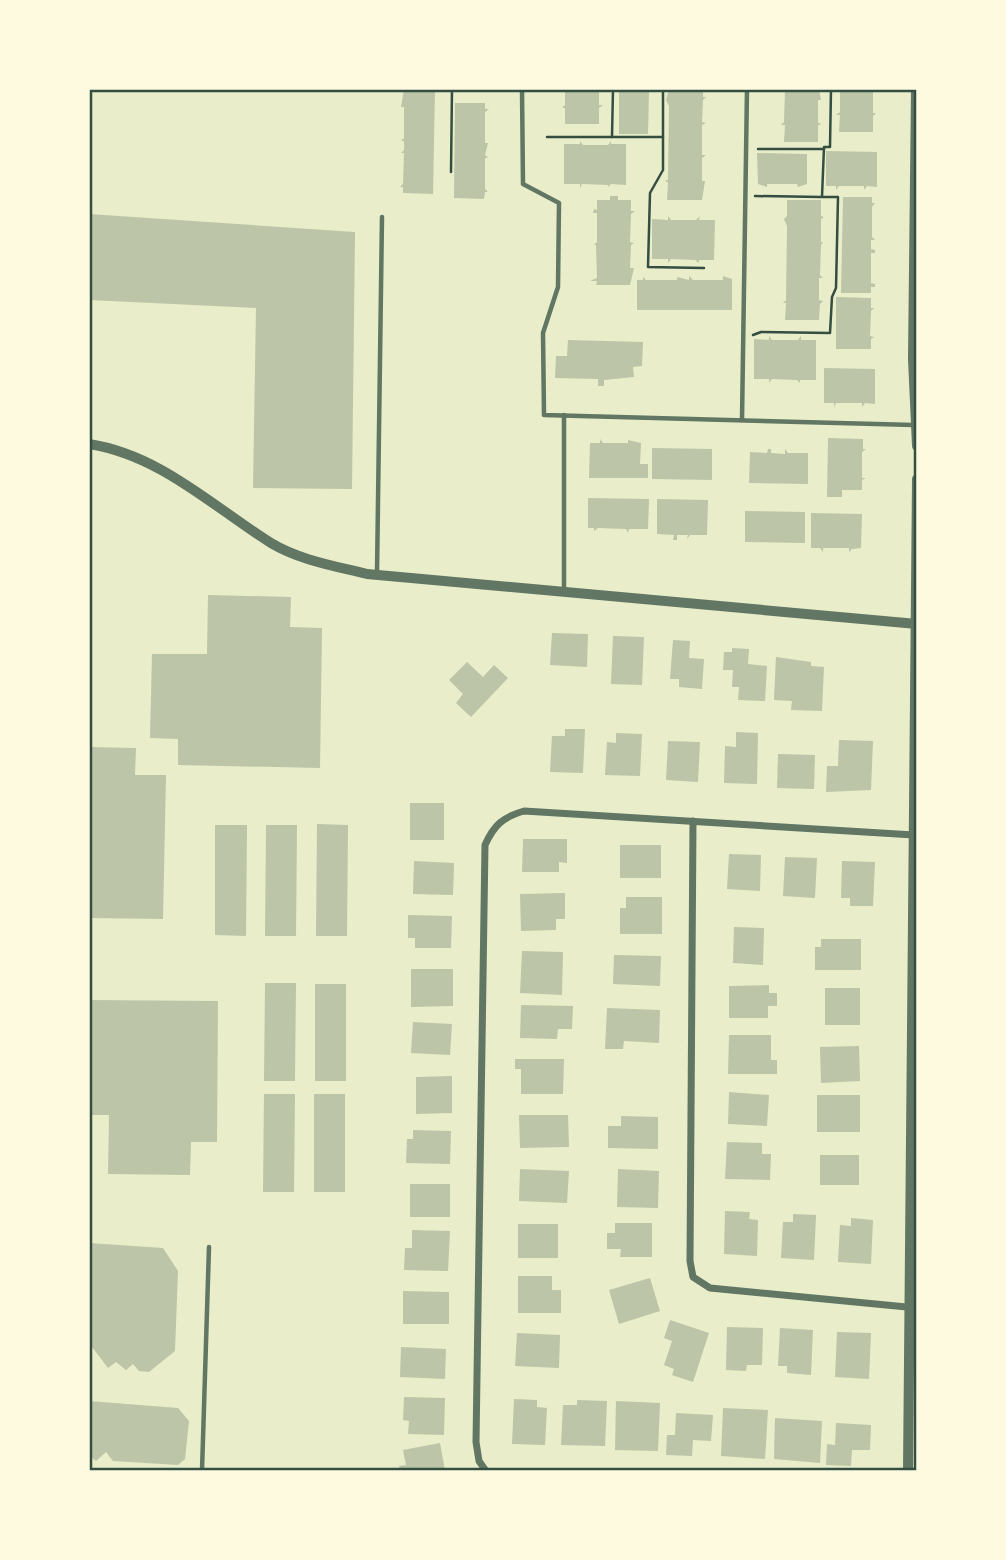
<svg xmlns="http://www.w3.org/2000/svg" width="1006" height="1560" font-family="Georgia,serif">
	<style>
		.building { fill: #bcc5a7 }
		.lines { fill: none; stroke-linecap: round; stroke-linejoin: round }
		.path { stroke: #344e41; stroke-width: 2.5 }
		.service { stroke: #617663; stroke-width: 4.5 }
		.minor { stroke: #617663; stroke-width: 7 }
		.tertiary { stroke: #617663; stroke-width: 10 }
		.neatline { fill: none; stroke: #344e41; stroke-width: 2.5 }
	</style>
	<rect width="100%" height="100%" fill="#e9edc9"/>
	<!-- building -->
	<g class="building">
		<path d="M404,89h31l-2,105 -30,-1v-6h-3l3,-3 1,-31h-3l3,-3v-9h-3l3,-3v-31h-3z"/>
		<path d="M565,89h34v16h4l-4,3v16h-34v-16h-3l3,-3z"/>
		<path d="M619,89h30l-1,45h-29z"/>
		<path d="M669,89h34v8h3l-3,3 -1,22 4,1 -4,2v30h4l-4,3v23h3l-3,19h-35l1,-17 -3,-3h3l1,-74 -3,-6z"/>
		<path d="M785,89h34l2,11h-3v23h3l-3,3v16h-34l1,-17h-4l3,-3z"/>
		<path d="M840,89h33v24h3l-3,3v16h-34l1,-17h-4l4,-3z"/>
		<path d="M455,103h30v6h4l-4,3v31h3l-3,12 3,3h-3v31l3,3h-3l-1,7 -30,-1z"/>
		<path d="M580,141l3,4h25l3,-4v3h15v41l-15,-1 -3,3v-2l-26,-1 -2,4v-4h-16v-40h16z"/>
		<path d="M826,151l51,1v35l-10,-1 -3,4v-4h-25l-3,4v-4h-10z"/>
		<path d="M757,153l50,1v30l-9,3 -1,-3h-30v3l-9,-3z"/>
		<path d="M610,196h8v4h13v11h4l-4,3 -1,28 4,1 -3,2 -1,23h4l-4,17h-34l1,-4h-7l7,-3 -1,-33h-2l3,-3v-29h-4l1,-4 3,1v-10h13z"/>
		<path d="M843,197h29v6h3l-3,4v30l3,3h-4v9l4,1v3h-4v30l4,1v3h-4v6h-30z"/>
		<path d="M787,200h34v16l3,1 -3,2v23h2l-2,3 -1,30 3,3h-4v22l4,1 -3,3 -1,16h-34l1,-17h-3l3,-3 1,-74 -3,-7 3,-3z"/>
		<path d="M89,214l266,18 -3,257 -99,-1 3,-180 -167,-8z"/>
		<path d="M668,216l3,4h25l4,-4 -1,4h16l-1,40h-15v3l-4,-3 -24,-1 -3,4v-4h-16v-40l16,1z"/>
		<path d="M689,276l4,4h30v-4l9,3v31h-95v-30h6v-3l3,3h31v-3l12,3z"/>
		<path d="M836,297l35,1v10h3l-3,3 -1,25 4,1 -3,2v10h-35z"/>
		<path d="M769,336l3,4h26l3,-4v4h15v40h-16v3l-3,-3 -25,-1 -3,4v-4h-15v-40l15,1z"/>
		<path d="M568,340l75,2 -1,24 -9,1 1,10 -30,3v6h-6v-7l-43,-1 1,-22h11z"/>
		<path d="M824,368l51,1v35l-10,-1 -3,4v-4h-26l-2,4v-4h-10z"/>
		<path d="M828,438l35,1v10h3l-4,3v26h4l-4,2v10h-20v7h-15z"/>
		<path d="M600,439l3,4h25v-3l13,3 -1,21h8v14h-59l1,-35h10z"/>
		<path d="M652,448l60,1v31l-60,-1z"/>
		<path d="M768,449h3v4l14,1v-5l3,4h20v31l-59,-1 1,-31 17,1z"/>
		<path d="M588,498l61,1 -1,30h-19l-1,4 -2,-4 -28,-1 -4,3v-3h-6z"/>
		<path d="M657,499l51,1 -1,35h-17l-3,4 1,-4h-11v5h-4l1,-5 -17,-1z"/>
		<path d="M745,511l60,1v31l-60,-1z"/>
		<path d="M811,513l51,1 -1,34 -9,1 -3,3v-4h-26v4l-3,-4h-9z"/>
		<path d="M208,595l83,2 -1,30 32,1 -2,140 -142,-3v-26l-28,-1 2,-84h55z"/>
		<path d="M552,633l36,1 -1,33 -37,-2z"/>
		<path d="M613,636l31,1 -2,48 -31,-1z"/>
		<path d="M673,640l17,1 -1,17 15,1 -2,30 -23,-2v-8h-9z"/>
		<path d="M732,648l17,1 -1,15 19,2 -2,35 -27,-1 1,-13h-7l1,-17h-10l1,-18h8z"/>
		<path d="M776,657l35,5v4l13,1 -2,44 -31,-1 1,-9 -18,-1z"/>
		<path d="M467,662l16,15 11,-12 14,13 -37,39 -15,-14 7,-9 -14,-14z"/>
		<path d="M565,729h20l-2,44 -33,-1 2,-36h13z"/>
		<path d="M736,732l22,1 -1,51 -33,-1 1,-37 11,1z"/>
		<path d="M616,733l26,1 -2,42 -35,-1 2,-33 9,1z"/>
		<path d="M839,740l34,1 -2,49 -45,2 1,-26h11z"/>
		<path d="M668,741l32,1 -2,40 -32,-2z"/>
		<path d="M89,747l47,1 -1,27h31l-3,144 -74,-1z"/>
		<path d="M778,754l37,1 -1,34 -37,-1z"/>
		<rect x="410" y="803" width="34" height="37"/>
		<path d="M317,824l31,1 -1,111h-31z"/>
		<path d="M215,825h32l-1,111 -31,-1z"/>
		<path d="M266,825h31l-1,111h-31z"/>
		<path d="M523,839h44v24l-8,-1v10h-37z"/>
		<rect x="620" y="845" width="41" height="33"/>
		<path d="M729,854l32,1 -1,36 -33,-2z"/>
		<path d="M785,857l32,1 -2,40 -32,-2z"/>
		<path d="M414,861l40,2 -1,32 -40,-1z"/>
		<path d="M842,861l33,1 -2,44h-23v-8h-9z"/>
		<path d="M565,893v26h-9v11l-35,1 -1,-37z"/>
		<path d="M626,897h36v37h-42v-26h6z"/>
		<path d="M408,915l44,1 -1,32h-36v-10h-7z"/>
		<path d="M734,927l30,1 -1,37 -30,-2z"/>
		<path d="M821,939h40v31h-46v-23h6z"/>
		<path d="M522,951l41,1 -1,43 -42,-2z"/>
		<path d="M614,955l47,1 -1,30 -47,-2z"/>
		<path d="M411,969h42v37l-42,1z"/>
		<path d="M265,983h31l-1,98h-31z"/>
		<rect x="315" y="984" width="31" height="97"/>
		<path d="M769,985v8h8v13h-9v12h-39v-32z"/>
		<rect x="825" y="988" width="35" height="37"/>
		<path d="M89,1000l129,1 -1,141h-26l-1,33 -82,-1 1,-59h-20z"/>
		<path d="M521,1005l52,1 -1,23h-14l-1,10 -37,-1z"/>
		<path d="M607,1008l53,2 -1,33 -35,-2 -1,8h-18z"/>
		<path d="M413,1022l39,2 -2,31 -39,-2z"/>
		<path d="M729,1035h42v25h6v14h-49z"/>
		<path d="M859,1046l1,35 -39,2 -1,-36z"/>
		<path d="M515,1059h49l-1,35h-42v-25h-6z"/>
		<path d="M452,1076v37l-36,1v-37z"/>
		<path d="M729,1092l40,3 -2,31 -39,-2z"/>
		<path d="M264,1094h31l-1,98h-31z"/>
		<rect x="314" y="1094" width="31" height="98"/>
		<rect x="817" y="1095" width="43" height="37"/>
		<path d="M519,1115h49l1,32 -49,1z"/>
		<path d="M621,1116l37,1v32l-50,-1v-22h13z"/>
		<path d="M413,1130l38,1 -1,33 -44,-1 1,-24h6z"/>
		<path d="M727,1142l35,1v11h9l-1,26 -45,-1z"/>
		<rect x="820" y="1155" width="39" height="30"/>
		<path d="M520,1169l49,2 -2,32 -48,-2z"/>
		<path d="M618,1169l41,2 -1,37 -41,-1z"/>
		<rect x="410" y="1184" width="40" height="33"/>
		<path d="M725,1211l25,1 -1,7 9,1 -1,36 -33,-2z"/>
		<path d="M793,1214l23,1 -2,45 -33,-2 2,-36h10z"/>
		<path d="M851,1218l22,2 -2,44 -33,-2 2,-37 11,1z"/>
		<path d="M615,1223h37v34h-32l1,-8h-14v-16h8z"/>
		<rect x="518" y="1224" width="40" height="34"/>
		<path d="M412,1230l38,1 -2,40 -44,-1 1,-22h7z"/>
		<path d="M89,1243l74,5 15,23 -3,80 -26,21 -10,-1 -6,-7 -7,6 -10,-8 -8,6 -19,-25z"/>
		<path d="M518,1276h34v14h9v23h-43z"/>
		<path d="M650,1278l10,33 -41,13 -10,-34z"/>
		<path d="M403,1291l46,1v32h-46z"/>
		<path d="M670,1320l39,13 -16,49 -21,-7 2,-6 -10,-4 8,-24 -8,-3z"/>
		<path d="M727,1327l36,1 -1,37h-15l-1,6 -20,-1z"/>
		<path d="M780,1328l33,2 -2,45 -24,-2v-7h-9z"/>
		<path d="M837,1332l34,1 -2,46 -34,-2z"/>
		<path d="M517,1333l43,2 -1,33 -44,-2z"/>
		<path d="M401,1347l45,2 -1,30 -45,-2z"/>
		<path d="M404,1397l41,1 -1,37 -36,-1 1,-13 -6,-1z"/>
		<path d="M514,1399l23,1v7l10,1 -2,37 -33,-1z"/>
		<path d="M577,1400l30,1 -2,45 -44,-1 2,-40h14z"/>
		<path d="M89,1401l89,7 11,13 -4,38 -7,6 -65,-4 -7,-9 -10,9 -7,-6z"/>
		<path d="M616,1401l44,2 -2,48 -43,-1z"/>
		<path d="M723,1408l45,2 -3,49 -44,-3z"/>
		<path d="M676,1413l37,2 -2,26 -18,-1 -1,16 -26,-1 1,-20h8z"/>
		<path d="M775,1418l47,3 -2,42 -46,-4z"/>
		<path d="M836,1423l35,2 -1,25h-18l-1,16 -25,-1 1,-21 8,1z"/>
		<path d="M440,1443l5,28h-45l-1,-5 7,-1 -3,-15z"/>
	</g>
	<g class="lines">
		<!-- path -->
		<g class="path">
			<path d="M613,89l-1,48h51v-48"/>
			<path d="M547,137h65"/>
			<path d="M663,137v33l-13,23 -2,74 56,1"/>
			<path d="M758,149h66"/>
			<path d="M451,172l1,-83"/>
			<path d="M755,196l66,1"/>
			<path d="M753,335l8,-3 69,1 2,-36 4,-9 2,-91h-16l2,-50h6l1,-58"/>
		</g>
		<!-- service -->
		<g class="service">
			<path d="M522,89l1,95 36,19 -1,84 -15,46 1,82 370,10"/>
			<path d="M742,420l5,-331"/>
			<path d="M377,573l5,-356"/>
			<path d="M564,590v-175"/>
			<path d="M202,1471l7,-224"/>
		</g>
		<!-- minor -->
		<g class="minor">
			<path d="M693,821l-3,440 3,16 17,11 207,20"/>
			<path d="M486,1471l-7,-10 -3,-19 9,-597c9,-20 18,-28 39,-34l390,24"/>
		</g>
		<!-- tertiary -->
		<g class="tertiary">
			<path d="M916,89l-3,270 4,87"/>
			<path d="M89,444c71,11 123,62 182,99 28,17 64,23 96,31l550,50"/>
			<path d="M908,1471l9,-992"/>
		</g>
	</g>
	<!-- border -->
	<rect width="1006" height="1560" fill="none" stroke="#fefae0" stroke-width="182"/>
	<rect x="91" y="91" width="824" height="1378" class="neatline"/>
</svg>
